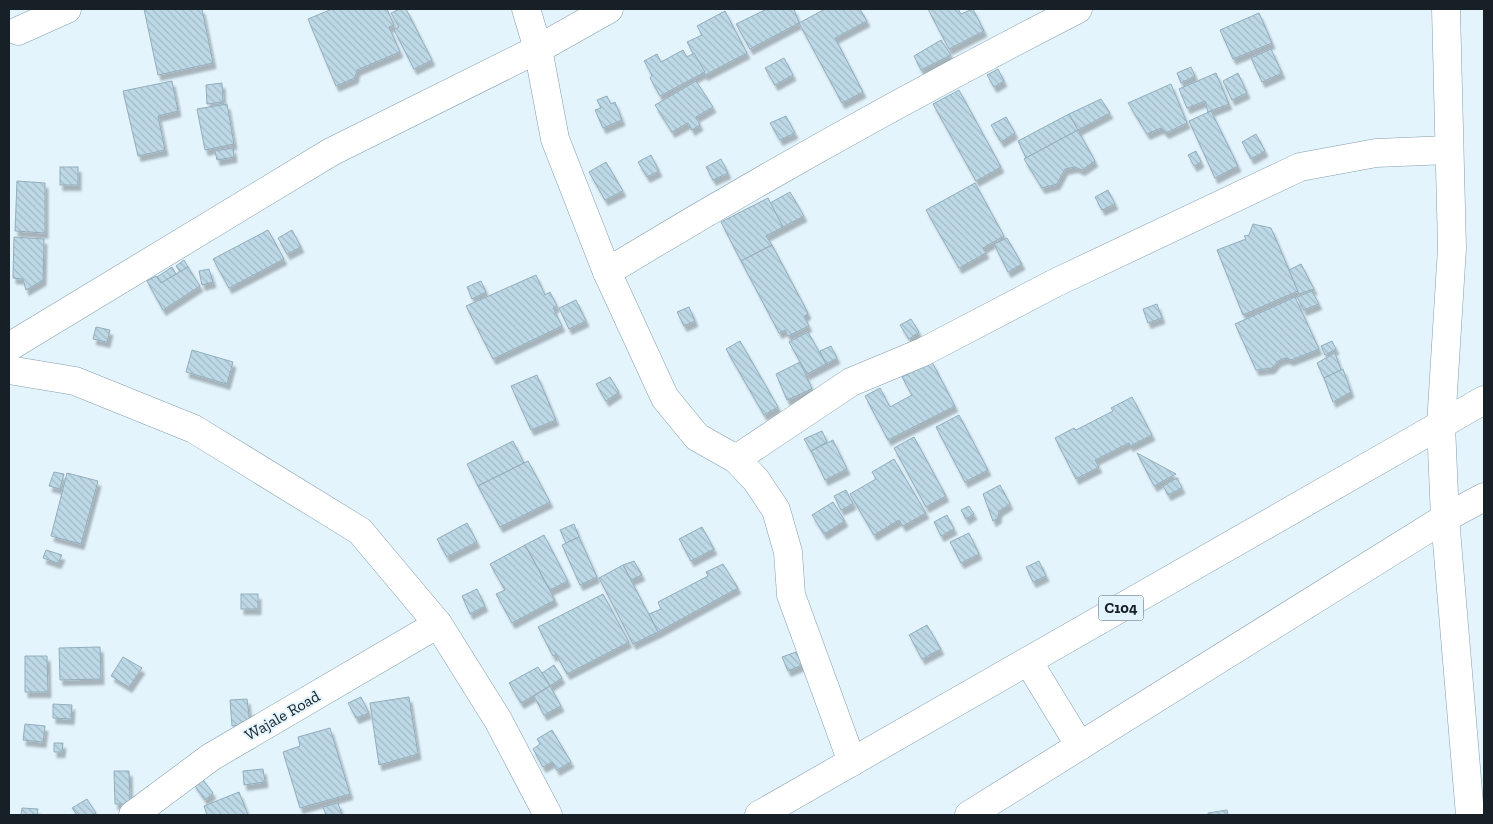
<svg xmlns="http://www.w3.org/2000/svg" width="1493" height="824" font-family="'Zilla Slab',serif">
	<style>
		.building { fill: url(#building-back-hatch); stroke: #93adbb; filter: url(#shadow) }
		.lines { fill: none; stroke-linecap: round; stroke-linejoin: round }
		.minor-casing { stroke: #849eac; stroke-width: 29 }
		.trunk-casing { stroke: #849eac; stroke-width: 29 }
		.minor { stroke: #fff; stroke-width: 28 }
		.trunk { stroke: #fff; stroke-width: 28 }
		.labels { text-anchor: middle; stroke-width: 4; stroke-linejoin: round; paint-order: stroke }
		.shield { fill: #e3f4fd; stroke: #546066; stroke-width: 1 }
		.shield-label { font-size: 15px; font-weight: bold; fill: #162026 }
		.street-label { font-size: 16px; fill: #162026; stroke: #e3f4fd }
	</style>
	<defs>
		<pattern id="building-back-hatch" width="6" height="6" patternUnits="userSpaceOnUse" patternTransform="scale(1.25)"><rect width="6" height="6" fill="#bdd9e7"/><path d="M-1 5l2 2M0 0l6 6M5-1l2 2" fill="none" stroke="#a2bac6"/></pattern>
		<filter id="shadow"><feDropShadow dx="3" dy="5.5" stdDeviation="1" flood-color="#0004"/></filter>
	</defs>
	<rect width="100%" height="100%" fill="#e3f4fd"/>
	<!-- building -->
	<g class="building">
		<path d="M144,9h58l11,54 -55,12z"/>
		<path d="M332,9h55l7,16 -5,2 11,25 -43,18 -2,8 -19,8 -28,-67z"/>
		<path d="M400,9h6l26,51 -18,9 -20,-39 5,-3 -8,-14z"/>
		<path d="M767,9h27l5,14 -49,26 -14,-25z"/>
		<path d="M825,9h35l7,12 -32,17 28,54 -21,11 -43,-80z"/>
		<path d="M928,9h30l3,5 12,-5 11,22 -35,18z"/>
		<path d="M725,11l22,42 -42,22 -18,-33 15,-7 -5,-9z"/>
		<path d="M1259,13l13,30 -39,16 -13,-29z"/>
		<path d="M941,40l10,15 -30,15 -7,-14z"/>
		<path d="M1271,49l11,24 -20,9 -11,-24z"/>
		<path d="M683,50l4,7 7,-4 11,19 -45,24 -10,-18 2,-3 -8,-14 13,-7 4,8z"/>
		<path d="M784,58l9,17 -18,10 -10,-17z"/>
		<path d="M1191,67l4,9 -14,7 -4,-10z"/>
		<path d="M998,69l6,12 -10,6 -7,-12z"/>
		<path d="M1216,73l13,31 -21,8 -3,-11 -18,7 -8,-19z"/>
		<path d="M1238,73l9,20 -15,7 -9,-19z"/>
		<path d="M172,81l6,30 -20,5 7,34 -27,6 -15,-65z"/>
		<path d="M696,81l17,26 -17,10 4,8 -8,5 -4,-7 -16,9 -17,-27z"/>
		<path d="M222,83l1,19 -16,2 -1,-19z"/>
		<path d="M1171,84l16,39 -21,10 -5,-5 -14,6 -19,-31z"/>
		<path d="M959,90l42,77 -25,14 -43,-77z"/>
		<path d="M607,96l4,8 4,-2 7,18 -19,8 -8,-18 6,-2 -4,-8z"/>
		<path d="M1101,99l9,14 -32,17 -9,-16z"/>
		<path d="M227,104l7,40 -29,6 -8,-41z"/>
		<path d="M1211,111l27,55 -23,12 -26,-57z"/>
		<path d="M1069,114l9,16 -52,28 -8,-17z"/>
		<path d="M786,116l9,17 -15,7 -10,-17z"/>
		<path d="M1006,117l9,16 -14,9 -10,-17z"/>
		<path d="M1078,130l17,31 -13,9 -7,-3 -10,2 -8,15 -15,4 -18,-29z"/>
		<path d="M1256,134l9,17 -14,8 -9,-17z"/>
		<path d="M233,148l1,9 -17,3 -2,-9z"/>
		<path d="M1196,151l5,11 -7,4 -6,-11z"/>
		<path d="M651,155l8,16 -12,6 -9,-15z"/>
		<path d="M721,159l7,14 -15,7 -7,-13z"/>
		<path d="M606,162l17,29 -18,9 -16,-28z"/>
		<rect x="60" y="167" width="18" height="18"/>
		<path d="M17,181l28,2v50l-30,-2z"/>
		<path d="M975,183l29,53 -21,12 3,5 -27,15 -33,-58z"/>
		<path d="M1108,190l7,14 -13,6 -7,-13z"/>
		<path d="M790,192l14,24 -21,11 -13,-24z"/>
		<path d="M768,198l15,29 -17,9 6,9 -31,16 -20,-39z"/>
		<path d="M1253,224l18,4 27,63 -55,24 -26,-65 29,-11 -2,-3 5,-1z"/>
		<path d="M268,230l16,29 -55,29 -16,-29z"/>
		<path d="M292,230l9,17 -14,7 -9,-16z"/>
		<path d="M14,237l30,2 -1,41 -17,10 -3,-11 -10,-1z"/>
		<path d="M1007,238l15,26 -14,8 -14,-28z"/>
		<path d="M772,245l36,68 -4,4 5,9 -21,10 -3,-6 -6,3 -38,-72z"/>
		<path d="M184,260l4,7 -8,5 -4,-6z"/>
		<path d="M1301,264l13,25 -15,5 -10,-24z"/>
		<path d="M172,267l4,7 -15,9 -4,-6z"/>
		<path d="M188,267l12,19 -37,24 -16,-29 9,-5 5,7z"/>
		<path d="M209,269l4,13 -11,3 -3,-14z"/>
		<path d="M536,275l9,20 5,-3 7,14 -4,2 9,18 -69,33 -27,-53z"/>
		<path d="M481,281l5,11 -14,7 -5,-12z"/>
		<path d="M1312,291l7,13 -15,6 -7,-13z"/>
		<path d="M1295,297l24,52 -28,11 -6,-2 -7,3 -6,7 -16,2 -21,-46z"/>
		<path d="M576,300l10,21 -17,8 -10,-21z"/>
		<path d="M1157,304l5,14 -14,5 -5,-14z"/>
		<path d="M689,307l6,14 -11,5 -7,-14z"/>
		<path d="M911,319l8,13 -10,7 -9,-14z"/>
		<path d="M96,327l14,3 -3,12 -14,-3z"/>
		<path d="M808,332l18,32 -19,10 -18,-32z"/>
		<path d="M740,341l38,66 -14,8 -38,-66z"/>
		<path d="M1332,341l4,8 -11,6 -4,-9z"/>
		<path d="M831,346l6,12 -11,6 -6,-13z"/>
		<path d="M192,350l41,12 -6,22 -41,-12z"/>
		<path d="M1335,353l6,17 -17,8 -7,-15z"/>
		<path d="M800,362l12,27 -25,11 -11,-26z"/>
		<path d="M932,362l23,44 -67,34 -23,-44 15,-8 10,19 22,-12 -10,-18z"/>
		<path d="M1343,369l8,23 -18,10 -9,-24z"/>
		<path d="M537,375l19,45 -25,10 -20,-44z"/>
		<path d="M610,377l9,15 -13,9 -10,-17z"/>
		<path d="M1132,397l20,38 -22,11 -1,-3 -34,17 4,7 -23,12 -21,-41 19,-10 2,2 37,-19 -2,-3z"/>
		<path d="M959,415l29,55 -23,12 -29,-55z"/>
		<path d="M822,431l5,11 -16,9 -7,-12z"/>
		<path d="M914,437l32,59 -20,11 -32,-59z"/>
		<path d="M833,440l14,29 -22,11 -14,-29z"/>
		<path d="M513,441l11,22 -46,23 -11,-22z"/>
		<path d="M1137,453l39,21 -22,12z"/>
		<path d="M894,459l32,54 -23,13 -4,-6 -25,15 -24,-41 26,-15 -4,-7z"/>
		<path d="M528,461l22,41 -50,25 -22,-41z"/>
		<path d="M54,472l10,2 -4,15 -11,-3z"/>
		<path d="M67,473l31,8 -17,63 -30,-8z"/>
		<path d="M1177,478l5,10 -14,7 -5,-9z"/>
		<path d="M1000,485l10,19 -11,7 -1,7 -5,3 -10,-27z"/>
		<path d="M846,490l7,14 -12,6 -7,-14z"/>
		<path d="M833,502l12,19 -21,13 -12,-19z"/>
		<path d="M969,506l5,8 -8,5 -5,-9z"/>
		<path d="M947,515l7,14 -13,7 -7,-14z"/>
		<path d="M467,523l10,19 -30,15 -10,-18z"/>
		<path d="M574,524l5,13 -13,6 -6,-13z"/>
		<path d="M702,527l12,22 -23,12 -12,-22z"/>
		<path d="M969,533l10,21 -18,9 -11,-21z"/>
		<path d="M544,535l24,46 -18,9 -25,-45z"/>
		<path d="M579,537l18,40 -17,8 -18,-40z"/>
		<path d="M525,545l30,55 -43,23 -16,-29 9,-4 -15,-26z"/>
		<path d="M46,550l16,5 -4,8 -15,-5z"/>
		<path d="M634,561l8,14 -11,5 -8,-15z"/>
		<path d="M1039,561l7,15 -13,6 -7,-15z"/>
		<path d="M723,564l15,24 -80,44 -9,-18 12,-5 -3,-7 50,-26 -2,-4z"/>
		<path d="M623,565l35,67 -25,12 -34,-66z"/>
		<path d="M477,589l8,17 -15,8 -8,-18z"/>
		<rect x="241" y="594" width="17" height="15"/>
		<path d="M603,594l26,48 -62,32 -11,-20 -3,2 -15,-29z"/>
		<path d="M927,625l14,24 -19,10 -13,-24z"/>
		<path d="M100,647l1,32 -41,1 -1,-32z"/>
		<path d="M796,652l6,13 -14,6 -6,-14z"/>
		<path d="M25,656h22l1,36h-23z"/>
		<path d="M123,657l19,11 -13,19 -18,-11z"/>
		<path d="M554,665l8,13 -12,8 -8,-13z"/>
		<path d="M538,667l12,19 -29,17 -12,-20z"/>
		<path d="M550,686l11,20 -17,9 -10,-19z"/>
		<path d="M361,697l8,16 -13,5 -8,-15z"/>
		<path d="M409,697l9,57 -39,11 -9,-62z"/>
		<path d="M247,699l3,25 -18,2 -2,-26z"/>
		<path d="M53,704l19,1 -1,14 -18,-1z"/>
		<path d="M25,724l20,2 -2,16 -20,-2z"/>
		<path d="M330,728l20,66 -50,14 -17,-56 17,-6 -2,-9z"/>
		<path d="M552,730l19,32 -14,8 -5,-8 -9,5 -10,-18 7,-5 -3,-5z"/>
		<path d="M54,743h9l-1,9h-8z"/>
		<path d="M263,769l2,13 -21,3 -1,-14z"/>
		<path d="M114,771h15l1,33h-15z"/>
		<path d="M201,777l12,16 -8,7 -12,-17z"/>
		<path d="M239,792l9,23h-41l-3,-9z"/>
		<path d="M87,799l9,14 -4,2h-15l-5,-7z"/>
		<path d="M338,803l4,12h-16l-3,-8z"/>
		<path d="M22,808l16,1 -1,6h-16z"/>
		<path d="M1227,810l1,5h-20v-2z"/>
	</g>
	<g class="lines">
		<!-- minor casing -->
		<g class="minor-casing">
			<g id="minor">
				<path d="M526,9l12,40 17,90 52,133 58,126 32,39 39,22 20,21 20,30 12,42 3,43 61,167"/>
				<path d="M1446,9l6,239 -11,177 4,93 25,297"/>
				<path d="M18,31l49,-22"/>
				<path d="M607,272c153,-93 311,-181 471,-263"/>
				<path d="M9,347l322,-195 207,-103 71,-40"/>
				<path d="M9,370l66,11 119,48 166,102 78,93 60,96 50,95"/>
				<path d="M736,459l115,-77 72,-30 132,-69 245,-116 76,-14 73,-3"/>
				<path d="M1028,661l52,85"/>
				<path d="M133,815l78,-58 227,-133"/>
				<path d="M969,815l476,-297 39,-21"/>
			</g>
		</g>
		<!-- trunk casing -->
		<g class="trunk-casing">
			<path id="trunk" d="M759,815l725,-415"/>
		</g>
		<!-- minor -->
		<use href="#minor" class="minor"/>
		<!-- trunk -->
		<use href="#trunk" class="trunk"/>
	</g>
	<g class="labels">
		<!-- shield labels -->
		<rect class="shield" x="1098.5" y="595.5" width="45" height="25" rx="4"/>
		<g class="shield-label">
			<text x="1121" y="613">C104</text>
		</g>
		<!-- street labels -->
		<g class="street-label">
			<text transform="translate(282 715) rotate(-30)" y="6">Wajale Road</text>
		</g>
	</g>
	<!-- border -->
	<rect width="1493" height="824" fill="none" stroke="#162026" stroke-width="20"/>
</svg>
